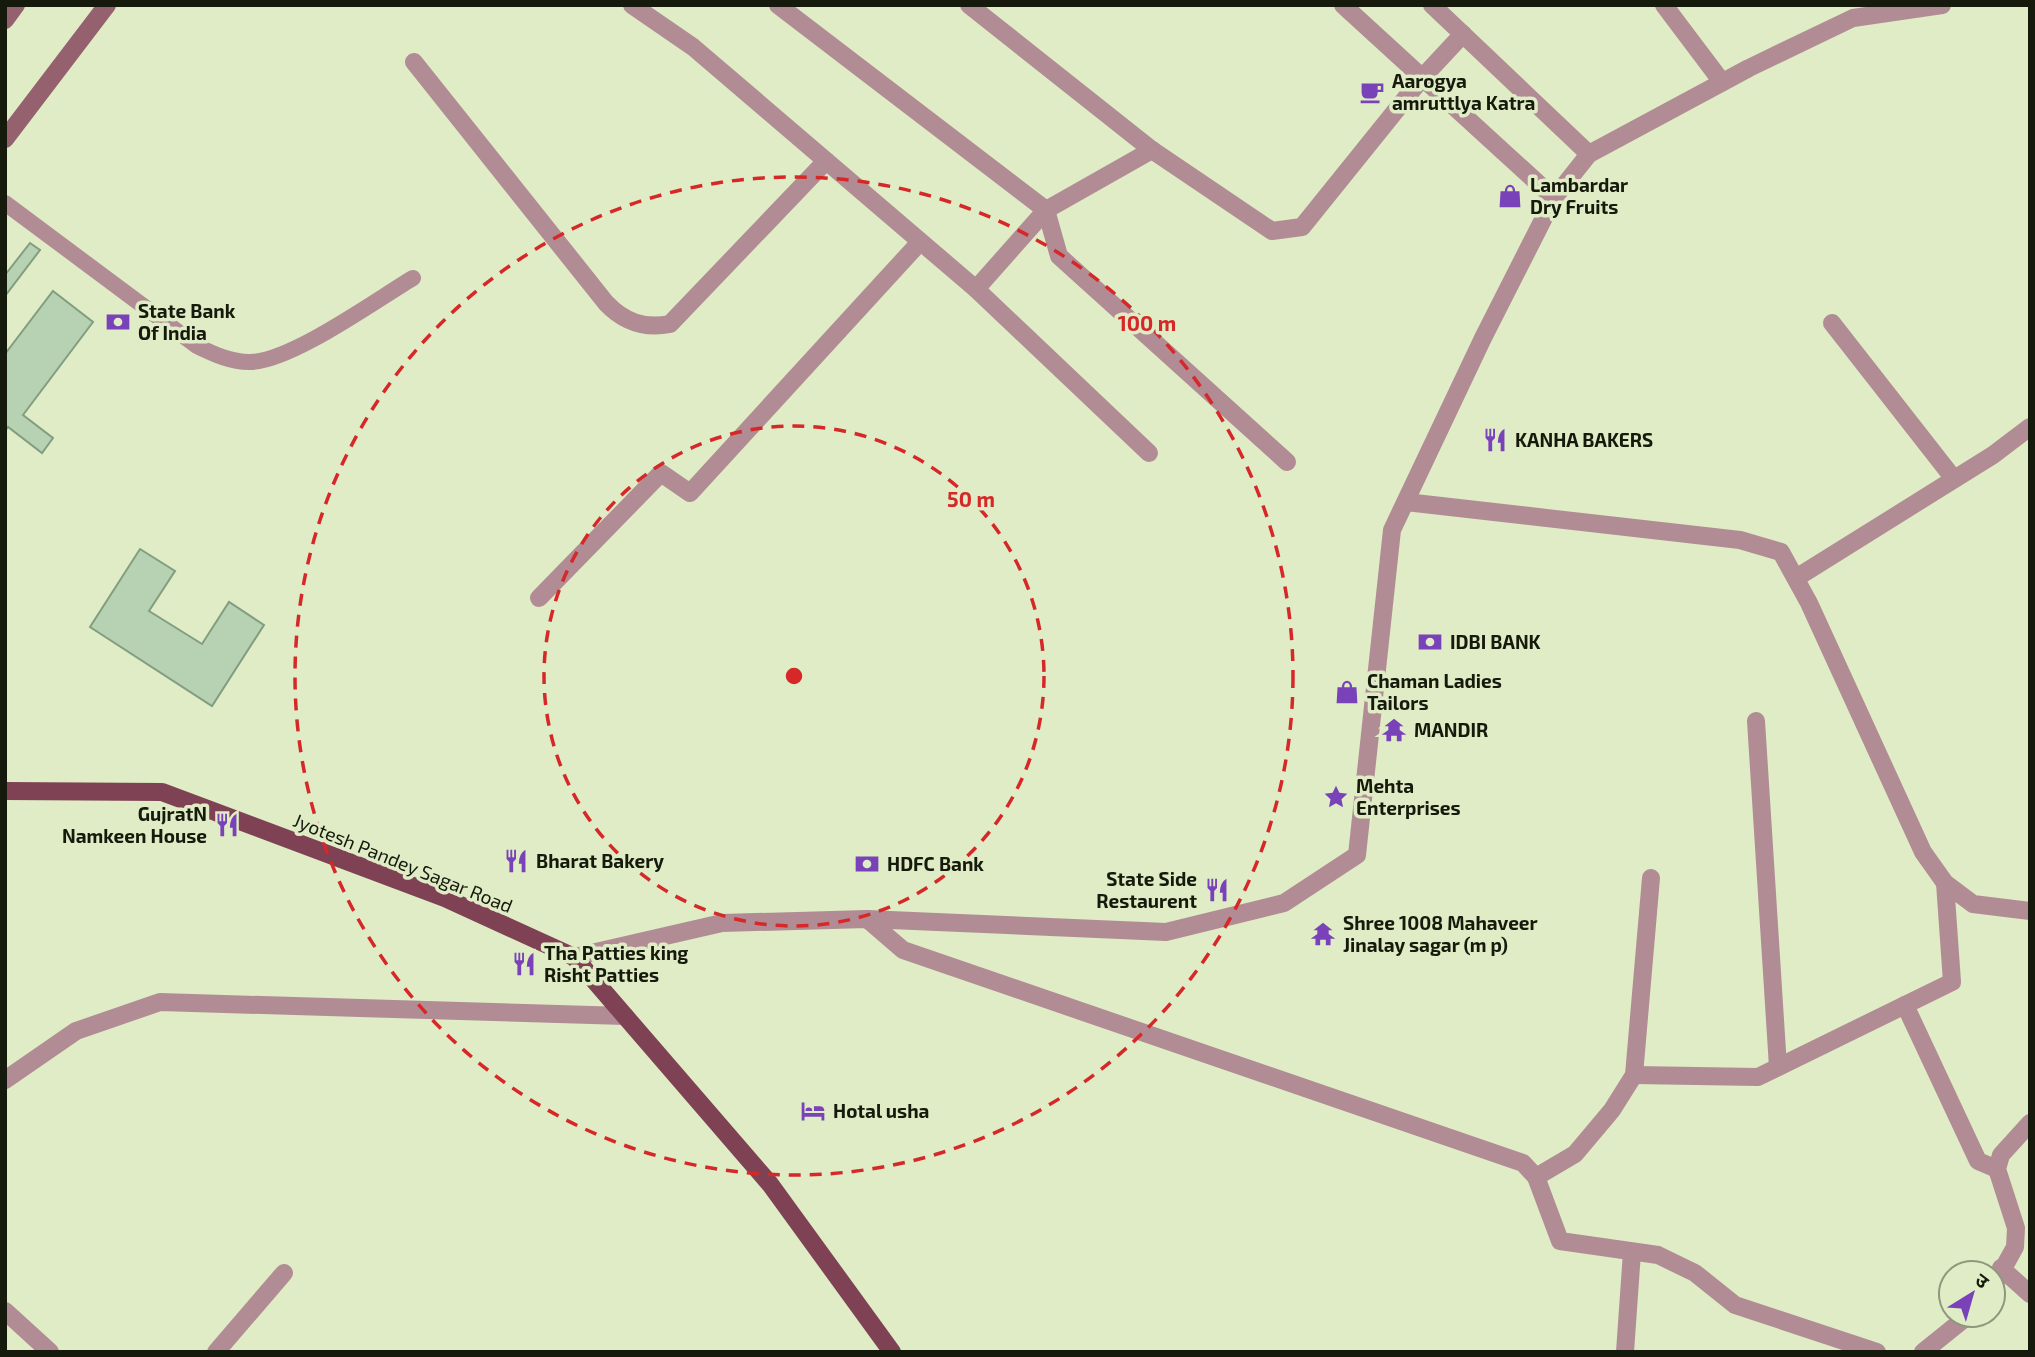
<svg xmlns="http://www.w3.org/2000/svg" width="2035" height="1357" font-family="'Exo 2','Noto Sans Devanagari',sans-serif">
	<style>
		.building { fill: #b6d2b3; stroke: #829d7f; stroke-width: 2 }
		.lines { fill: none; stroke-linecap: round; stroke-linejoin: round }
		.service { stroke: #b18c95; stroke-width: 16 }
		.minor { stroke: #b18c95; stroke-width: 18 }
		.tertiary { stroke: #b18c95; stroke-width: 18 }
		.secondary { stroke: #95616f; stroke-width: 18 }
		.primary { stroke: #7f4254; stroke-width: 18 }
		.ring { fill: none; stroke: #d62828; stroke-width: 3.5; stroke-dasharray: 12 9 }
		.labels { text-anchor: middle; stroke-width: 7; stroke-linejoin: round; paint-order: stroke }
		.poi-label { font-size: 19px; font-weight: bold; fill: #161a0d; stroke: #dfecc5; text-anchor: start }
		.street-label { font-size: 19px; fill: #161a0d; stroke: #dfecc5 }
		.centre { fill: #d62828; stroke: #dfecc5; stroke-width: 3.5 }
		.ring-label { font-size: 21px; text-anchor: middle; font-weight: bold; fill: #d62828; stroke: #dfecc5; stroke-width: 7; stroke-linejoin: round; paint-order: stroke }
	</style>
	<rect width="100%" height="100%" fill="#dfecc5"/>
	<!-- building -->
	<g class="building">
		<path d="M30,243l10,7 -35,46v-21z"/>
		<path d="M53,291l40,31 -70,93 30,23 -11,15 -34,-26 -3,4v-77z"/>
		<path d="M140,549l35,22 -26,40 53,33 27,-42 35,23 -52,81 -122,-79z"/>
	</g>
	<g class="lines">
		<!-- service -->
		<path class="service" d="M5,203l192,143c17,8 33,16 52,16 40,1 127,-62 164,-84"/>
		<!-- minor -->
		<g class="minor">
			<path d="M632,5l61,42 283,242 173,164"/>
			<path d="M778,5l268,205 13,46 228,206"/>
			<path d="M969,5l183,145 120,81 30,-4 120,-149 41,-44"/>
			<path d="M1664,5l58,77"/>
			<path d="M414,62l192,241c18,19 38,26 64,21l156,-163"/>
			<path d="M976,289l70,-79 106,-60"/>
			<path d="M1832,323l122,156"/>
			<path d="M1406,502l334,38 41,12 28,51 114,249 22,31 28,21 57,7"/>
			<path d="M1796,578l197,-123 37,-28"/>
			<path d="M539,598l122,-125 29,20 230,-251"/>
			<path d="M1756,721l22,346"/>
			<path d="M867,919l36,31 620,213 13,14 24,64 98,14 37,18 40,32 142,47"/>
			<path d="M1905,1005l73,156 19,8"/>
			<path d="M1634,1075l124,2 194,-95 -7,-99"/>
			<path d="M5,1080l71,-49 84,-29 465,14"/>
			<path d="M1536,1177l39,-23 37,-44 22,-35 17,-197"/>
			<path d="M2001,1268l29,26"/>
			<path d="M1993,1287l22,-40 1,-19 -19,-59 4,-14 29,-32"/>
			<path d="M5,1311l45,41"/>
			<path d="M216,1352l68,-79"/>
			<path d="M1625,1352l7,-100"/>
			<path d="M1923,1352l46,-37"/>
		</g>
		<!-- tertiary -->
		<g class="tertiary">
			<path d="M1343,5l211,193"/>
			<path d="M1432,5l157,149"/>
			<path d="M574,957l148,-34 145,-4 299,13 118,-29 73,-48 35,-325 91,-192 71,-140 35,-44 160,-86 104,-50 89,-13"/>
		</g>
		<!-- secondary -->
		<g class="secondary">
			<path d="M5,20l11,-15"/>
			<path d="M5,139l102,-134"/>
		</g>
		<!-- primary -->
		<path class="primary" d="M5,791l157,1 283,106 129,59 196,227 122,168"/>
	</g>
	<!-- distance rings -->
	<g class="ring">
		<circle cx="794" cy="676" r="250"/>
		<circle cx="794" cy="676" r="499"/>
	</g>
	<!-- icons -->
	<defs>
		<g id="cafe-bare" transform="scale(1.89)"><path d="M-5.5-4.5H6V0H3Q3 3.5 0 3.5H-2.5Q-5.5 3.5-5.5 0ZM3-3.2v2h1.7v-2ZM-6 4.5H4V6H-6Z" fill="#7a42b9" stroke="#dfecc5" stroke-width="2.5" paint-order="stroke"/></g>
		<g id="shop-bare" transform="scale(1.89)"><path d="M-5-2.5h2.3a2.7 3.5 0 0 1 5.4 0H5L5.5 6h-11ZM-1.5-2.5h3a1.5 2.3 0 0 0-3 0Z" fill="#7a42b9" stroke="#dfecc5" stroke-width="2.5" paint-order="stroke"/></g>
		<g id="bank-bare" transform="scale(1.89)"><path d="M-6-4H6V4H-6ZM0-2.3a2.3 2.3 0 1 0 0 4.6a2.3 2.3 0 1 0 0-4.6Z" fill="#7a42b9" stroke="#dfecc5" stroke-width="2.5" paint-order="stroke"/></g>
		<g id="restaurant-bare" transform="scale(1.89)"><path d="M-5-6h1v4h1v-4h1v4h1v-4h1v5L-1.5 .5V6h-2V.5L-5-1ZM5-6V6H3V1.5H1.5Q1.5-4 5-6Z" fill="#7a42b9" stroke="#dfecc5" stroke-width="2.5" paint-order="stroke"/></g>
		<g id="temple-bare" transform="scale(1.89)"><path d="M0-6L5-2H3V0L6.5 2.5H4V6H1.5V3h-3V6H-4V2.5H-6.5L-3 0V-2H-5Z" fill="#7a42b9" stroke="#dfecc5" stroke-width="2.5" paint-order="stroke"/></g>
		<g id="sight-bare" transform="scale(1.89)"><path d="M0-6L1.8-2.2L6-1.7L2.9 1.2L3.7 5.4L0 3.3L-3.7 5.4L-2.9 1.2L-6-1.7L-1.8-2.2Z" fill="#7a42b9" stroke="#dfecc5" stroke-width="2.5" paint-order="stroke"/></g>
		<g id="hotel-bare" transform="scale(1.89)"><path d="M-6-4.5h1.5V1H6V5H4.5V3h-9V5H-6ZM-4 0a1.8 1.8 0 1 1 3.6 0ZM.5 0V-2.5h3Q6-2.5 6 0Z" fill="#7a42b9" stroke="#dfecc5" stroke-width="2.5" paint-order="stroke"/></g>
	</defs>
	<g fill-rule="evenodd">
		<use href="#cafe-bare" x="1372" y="92"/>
		<use href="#shop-bare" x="1510" y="196"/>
		<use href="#bank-bare" x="118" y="322"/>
		<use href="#restaurant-bare" x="1495" y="440"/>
		<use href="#bank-bare" x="1430" y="642"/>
		<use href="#shop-bare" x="1347" y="692"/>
		<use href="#temple-bare" x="1394" y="730"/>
		<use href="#sight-bare" x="1336" y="797"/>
		<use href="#restaurant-bare" x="227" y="825"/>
		<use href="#restaurant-bare" x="516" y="861"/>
		<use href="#bank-bare" x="867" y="864"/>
		<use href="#restaurant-bare" x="1217" y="890"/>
		<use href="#temple-bare" x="1323" y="934"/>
		<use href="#restaurant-bare" x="524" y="964"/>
		<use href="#hotel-bare" x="813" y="1111"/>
	</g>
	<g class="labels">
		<!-- poi labels -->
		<g class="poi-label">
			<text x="1392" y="88">Aarogya<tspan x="1392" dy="22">amruttlya Katra</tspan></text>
			<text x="1530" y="192">Lambardar<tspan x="1530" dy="22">Dry Fruits</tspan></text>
			<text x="138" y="318">State Bank<tspan x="138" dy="22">Of India</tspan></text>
			<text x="1515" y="447">KANHA BAKERS</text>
			<text x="1450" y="649">IDBI BANK</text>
			<text x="1367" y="688">Chaman Ladies<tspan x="1367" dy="22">Tailors</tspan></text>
			<text x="1414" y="737">MANDIR</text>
			<text x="1356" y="793">Mehta<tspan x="1356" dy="22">Enterprises</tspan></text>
			<text x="207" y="821" text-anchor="end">GujratN<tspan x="207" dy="22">Namkeen House</tspan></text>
			<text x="536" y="868">Bharat Bakery</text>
			<text x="887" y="871">HDFC Bank</text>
			<text x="1197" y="886" text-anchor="end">State Side<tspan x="1197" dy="22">Restaurent</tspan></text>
			<text x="1343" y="930">Shree 1008 Mahaveer<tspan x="1343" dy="22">Jinalay sagar (m p)</tspan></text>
			<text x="544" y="960">Tha Patties king<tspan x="544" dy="22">Risht Patties</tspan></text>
			<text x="833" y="1118">Hotal usha</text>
		</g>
		<!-- street labels -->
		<g class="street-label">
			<text transform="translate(403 863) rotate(22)" y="7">Jyotesh Pandey Sagar Road</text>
		</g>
	</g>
	<circle cx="794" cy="676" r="10" class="centre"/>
	<g class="ring-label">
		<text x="1147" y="331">100 m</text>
		<text x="971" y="507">50 m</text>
	</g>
	<!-- border -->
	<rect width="2035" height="1357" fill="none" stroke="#161a0d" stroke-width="14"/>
	<!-- north arrow -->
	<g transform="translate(1972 1294) rotate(37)"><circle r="33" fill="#dfecc5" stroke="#8f987b" stroke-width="2"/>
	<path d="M0-5L12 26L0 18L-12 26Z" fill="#7a42b9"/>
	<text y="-10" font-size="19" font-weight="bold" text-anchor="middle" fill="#161a0d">उ</text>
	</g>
</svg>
